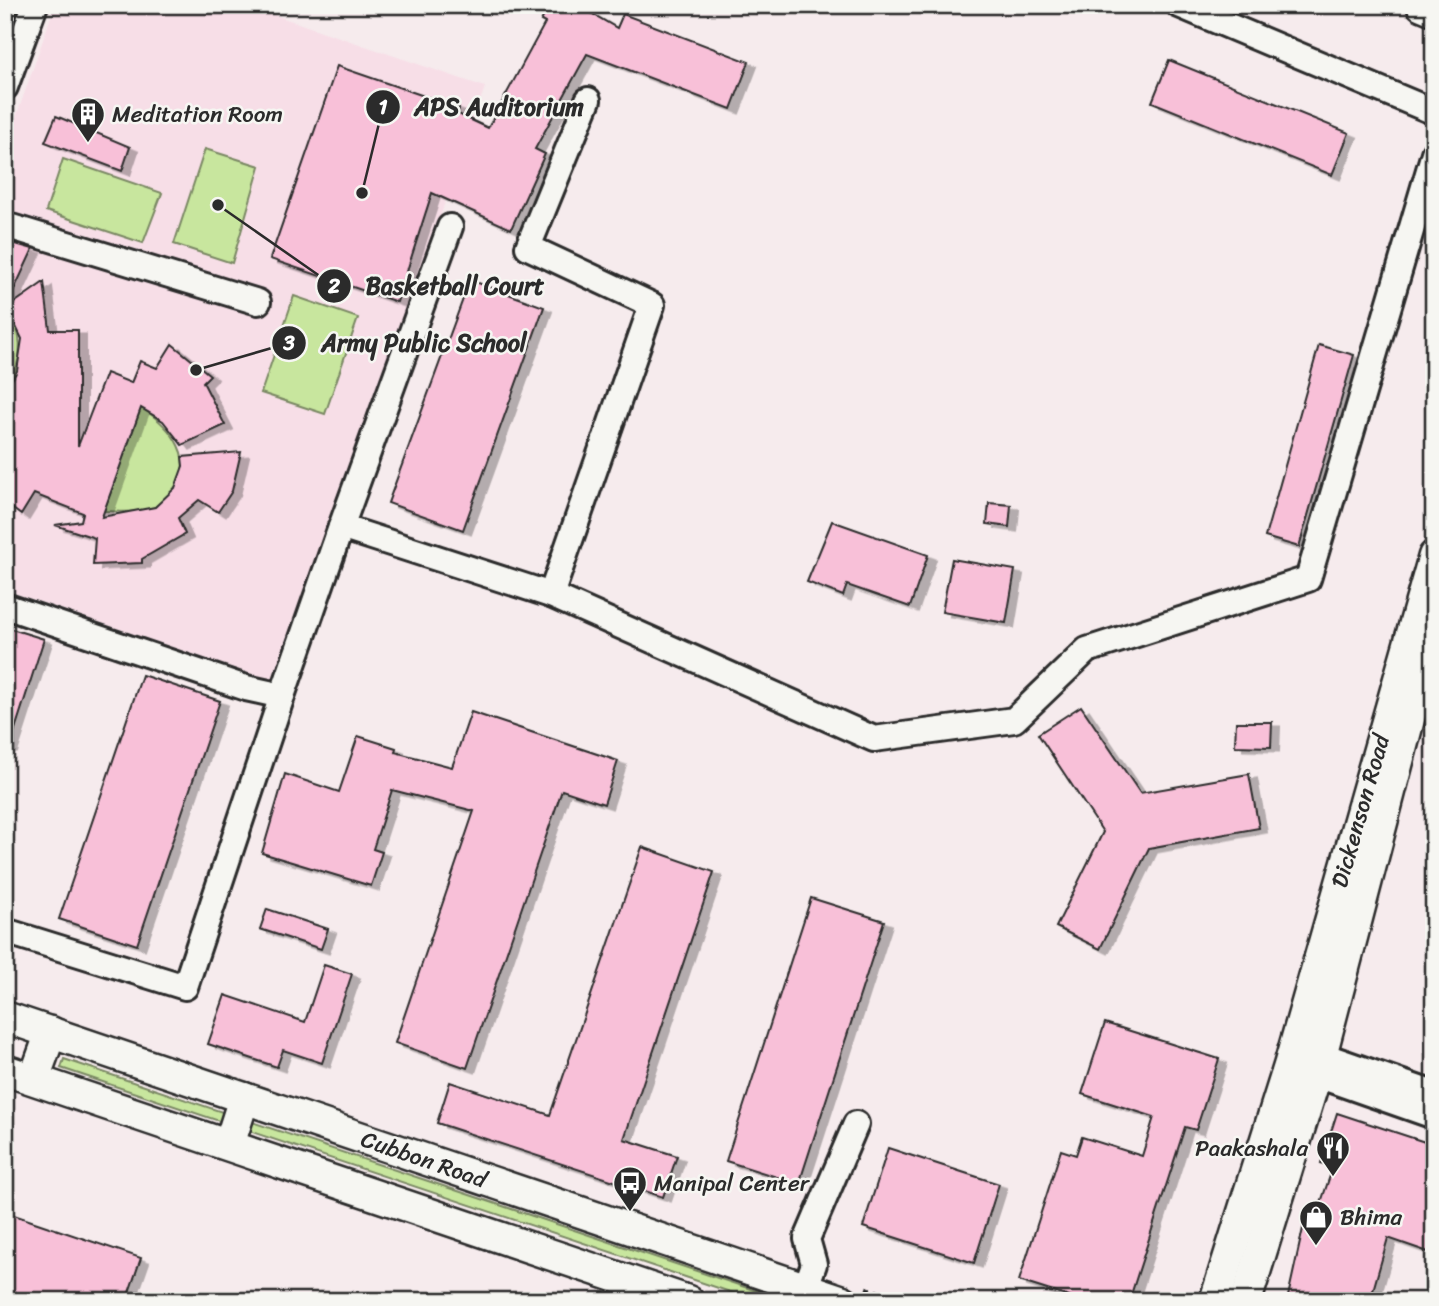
<svg xmlns="http://www.w3.org/2000/svg" width="1439" height="1306" font-family="Sriracha,sans-serif">
	<style>
		.built { fill: #f7dee7 }
		.green { fill: #c8e69e; stroke: #7a8864; stroke-width: 2 }
		.building { fill: #f8c0d8; stroke: #2b2b2b; stroke-width: 2; filter: url(#shadow) }
		.lines { fill: none; stroke-linecap: round; stroke-linejoin: round }
		.minor-casing { stroke: #2b2b2b; stroke-width: 30 }
		.major-casing { stroke: #2b2b2b; stroke-width: 35 }
		.path { stroke: #2b2b2b; stroke-width: 4.5; stroke-dasharray: 5 5; stroke-linecap: butt }
		.minor { stroke: #f6f6f2; stroke-width: 24 }
		.major { stroke: #f6f6f2; stroke-width: 30 }
		.labels { text-anchor: middle; stroke-width: 5; stroke-linejoin: round; paint-order: stroke }
		.poi-label { font-size: 23px; fill: #2b2b2b; stroke: #f6f6f2; text-anchor: start }
		.street-label { font-size: 23px; fill: #2b2b2b; stroke: #f6f6f2 }
		.leader { fill: none; stroke: #2b2b2b; stroke-width: 2.5 }
		.callout-dot { fill: #2b2b2b; stroke: #f6f6f2; stroke-width: 2.5 }
		.mark-label { font-size: 21px; text-anchor: middle; font-weight: bold; fill: #fff }
		.callout-label { font-size: 24px; text-anchor: middle; font-weight: bold; fill: #2b2b2b; stroke: #f6f6f2; stroke-width: 5; stroke-linejoin: round; paint-order: stroke }
	</style>
	<defs>
		<filter id="shadow"><feDropShadow dx="8" dy="4.5" stdDeviation="0" flood-color="#0004"/></filter>
	</defs>
	<rect width="100%" height="100%" fill="#f6ebed"/>
	<filter id="ink" filterUnits="userSpaceOnUse"><feTurbulence type="fractalNoise" baseFrequency=".0143" numOctaves="2"/><feDisplacementMap in="SourceGraphic" scale="14" xChannelSelector="R" yChannelSelector="G"/><feConvolveMatrix kernelMatrix="1 2 1 2 8 2 1 2 1" color-interpolation-filters="sRGB"/></filter>
	<g filter="url(#ink)">
		<!-- built -->
		<path class="built" d="M55,5h190l240,82 -207,597 -273,-94v-441z"/>
		<!-- green -->
		<g class="green">
			<path d="M5,5h13l-9,28 -4,-1z"/>
			<path d="M205,149l55,17 -28,97 -58,-19z"/>
			<path d="M63,159l99,34 -19,50 -97,-32z"/>
			<path d="M294,296l64,22 -33,96 -64,-21z"/>
			<path d="M5,307c22,29 17,55 0,85z"/>
			<path d="M141,408c30,18 60,54 28,86 -5,5 -10,12 -16,14 -16,5 -33,4 -49,3z"/>
			<path d="M64,1059l722,242h-29l-696,-233z"/>
		</g>
		<!-- building -->
		<g class="building">
			<path d="M550,5h27l40,23 6,-14 126,48 -18,47 -144,-55 -52,95 10,5 -34,75 -79,-36 -35,109 -127,-43 67,-193 122,42 -1,6 30,14 57,-105 -4,-2z"/>
			<path d="M1169,60l180,73 -17,42 -180,-73z"/>
			<path d="M56,116l74,31 -8,24 -77,-29z"/>
			<path d="M5,241l28,8 -28,60z"/>
			<path d="M470,280l74,27 -81,223 -75,-27z"/>
			<path d="M44,282l6,48h28v116l28,-73 25,10 9,-22 17,7 15,-24 38,31 -7,7 22,43 -43,20 -19,-24 -22,-13 -39,109 53,-10 20,-19 8,-22 -1,-9 59,-5 -9,39 -14,21 -19,-12 -21,18 7,16 -43,25v4l-49,2 2,-27 -40,-13 26,-4 2,-8 -49,-19 -13,21 -16,-12v-111l12,-21 5,-32 -15,-31z"/>
			<path d="M1319,345l35,10 -55,192 -34,-10z"/>
			<path d="M989,503l22,2 -2,22 -22,-3z"/>
			<path d="M832,521l96,34 -18,52 -63,-22 -4,11 -36,-14z"/>
			<path d="M952,559l63,11 -9,53 -64,-11z"/>
			<path d="M5,627l39,12 -35,109h-4z"/>
			<path d="M142,675l78,26 -83,244 -78,-26z"/>
			<path d="M1081,706l59,87 109,-19 10,54 -110,20 -49,101 -44,-22 47,-95 -65,-98z"/>
			<path d="M471,712l147,49 -14,43 -42,-14 -95,278 -72,-25 79,-232 -82,-21 -19,59 9,3 -11,34 -109,-33 23,-79 54,18 19,-56 38,12 -1,4 57,15z"/>
			<path d="M1236,722h36l-1,25 -36,-1z"/>
			<path d="M642,847l72,25 -90,267 53,17 -14,41 -226,-74 13,-41 100,33z"/>
			<path d="M811,898l73,23 -85,263 -73,-23z"/>
			<path d="M267,909l61,20 -7,20 -61,-20z"/>
			<path d="M324,965l28,9 -30,89 -39,-13 -6,17 -69,-23 17,-49 80,27z"/>
			<path d="M1105,1023l114,36 -23,71 -11,-3 -56,174h-47l-63,-20 42,-131 15,5 6,-18 60,19 12,-39 -72,-23z"/>
			<path d="M1337,1113l97,32v109l-46,-16 -18,63h-83l17,-77 9,2 20,-59 -12,-4z"/>
			<path d="M888,1148l111,36 -25,79 -111,-36z"/>
			<path d="M5,1212l136,46 -15,43h-121z"/>
		</g>
		<g class="lines">
			<!-- minor casing -->
			<g class="minor-casing">
				<g id="minor">
					<path d="M1179,5l255,107"/>
					<path d="M5,87l30,-82"/>
					<path d="M588,100l-60,147 124,58 -101,290 323,144 140,-19 73,-70 221,-71 126,-426"/>
					<path d="M5,225l253,77"/>
					<path d="M341,527l109,-300"/>
					<path d="M5,606l241,82 36,8 59,-169 210,68"/>
					<path d="M5,931l180,56 97,-291"/>
					<path d="M1305,1049l129,45"/>
					<path d="M1300,1069l134,47"/>
					<path d="M801,1301l13,-37 -7,-25 49,-115"/>
				</g>
			</g>
			<!-- major casing -->
			<g class="major-casing">
				<g id="major">
					<path d="M1422,5l12,5"/>
					<path d="M5,1017l838,284"/>
					<path d="M5,1070l683,231"/>
					<path d="M34,1079l17,-47"/>
					<path d="M229,1145l15,-47"/>
					<path d="M1215,1301l74,-235 145,-510"/>
					<path d="M1246,1301l70,-226 110,-421"/>
				</g>
			</g>
			<!-- path -->
			<path class="path" d="M866,1288l38,13"/>
			<!-- minor -->
			<use href="#minor" class="minor"/>
			<!-- major -->
			<use href="#major" class="major"/>
		</g>
	</g>
	<!-- icons -->
	<defs>
		<g id="building-pin" transform="scale(1.75)"><path d="M0 17L-7.5 6A9.5 9.5 0 1 1 7.5 6Z" fill="#2b2b2b" stroke="#f6f6f2"/><path d="M-4-6H4V6H1V3H-1V6H-4ZM-2.5-4.3h1.7v1.8h-1.7ZM.8-4.3h1.7v1.8H.8ZM-2.5-1h1.7V.8h-1.7ZM.8-1h1.7V.8H.8Z" fill="#fff"/></g>
		<g id="restaurant-pin" transform="scale(1.75)"><path d="M0 17L-7.5 6A9.5 9.5 0 1 1 7.5 6Z" fill="#2b2b2b" stroke="#f6f6f2"/><path d="M-5-6h1v4h1v-4h1v4h1v-4h1v5L-1.5 .5V6h-2V.5L-5-1ZM5-6V6H3V1.5H1.5Q1.5-4 5-6Z" fill="#fff"/></g>
		<g id="bus-pin" transform="scale(1.75)"><path d="M0 17L-7.5 6A9.5 9.5 0 1 1 7.5 6Z" fill="#2b2b2b" stroke="#f6f6f2"/><path d="M-5-6H5V4H4V6H2V4H-2V6H-4V4H-5ZM-3.5-4V0h7V-4ZM-3.5 1.2v1.5H-2V1.2ZM2 1.2v1.5H3.5V1.2Z" fill="#fff"/></g>
		<g id="shop-pin" transform="scale(1.75)"><path d="M0 17L-7.5 6A9.5 9.5 0 1 1 7.5 6Z" fill="#2b2b2b" stroke="#f6f6f2"/><path d="M-5-2.5h2.3a2.7 3.5 0 0 1 5.4 0H5L5.5 6h-11ZM-1.5-2.5h3a1.5 2.3 0 0 0-3 0Z" fill="#fff"/></g>
	</defs>
	<g fill-rule="evenodd">
		<use href="#building-pin" x="88" y="114"/>
		<use href="#restaurant-pin" x="1333" y="1148"/>
		<use href="#bus-pin" x="630" y="1183"/>
		<use href="#shop-pin" x="1316" y="1217"/>
	</g>
	<g class="labels">
		<!-- poi labels -->
		<g class="poi-label">
			<text x="112" y="122">Meditation Room</text>
			<text x="1308" y="1156" text-anchor="end">Paakashala</text>
			<text x="654" y="1191">Manipal Center</text>
			<text x="1340" y="1225">Bhima</text>
		</g>
		<!-- street labels -->
		<g class="street-label">
			<text transform="translate(1360 811) rotate(-74)" y="8">Dickenson Road</text>
			<text transform="translate(424 1159) rotate(19)" y="8">Cubbon Road</text>
		</g>
	</g>
	<!-- callouts -->
	<path class="leader" d="M362 193L383 107M218 205L334 286M196 370L289 343"/>
	<g class="callout-dot">
		<circle cx="362" cy="193" r="7"/>
		<circle cx="218" cy="205" r="7"/>
		<circle cx="196" cy="370" r="7"/>
		<circle cx="383" cy="107" r="18"/>
		<circle cx="334" cy="286" r="18"/>
		<circle cx="289" cy="343" r="18"/>
	</g>
	<g class="mark-label">
		<text x="383" y="114">1</text>
		<text x="334" y="293">2</text>
		<text x="289" y="350">3</text>
	</g>
	<g class="callout-label">
		<text x="499" y="115">APS Auditorium</text>
		<text x="455" y="294">Basketball Court</text>
		<text x="424" y="351">Army Public School</text>
	</g>
	<!-- margin -->
	<rect width="1439" height="1306" fill="none" stroke="#f6f6f2" stroke-width="28"/>
	<rect x="14" y="14" width="1411" height="1278" fill="none" stroke="#2b2b2b" stroke-width="2.5" filter="url(#ink)"/>
</svg>
